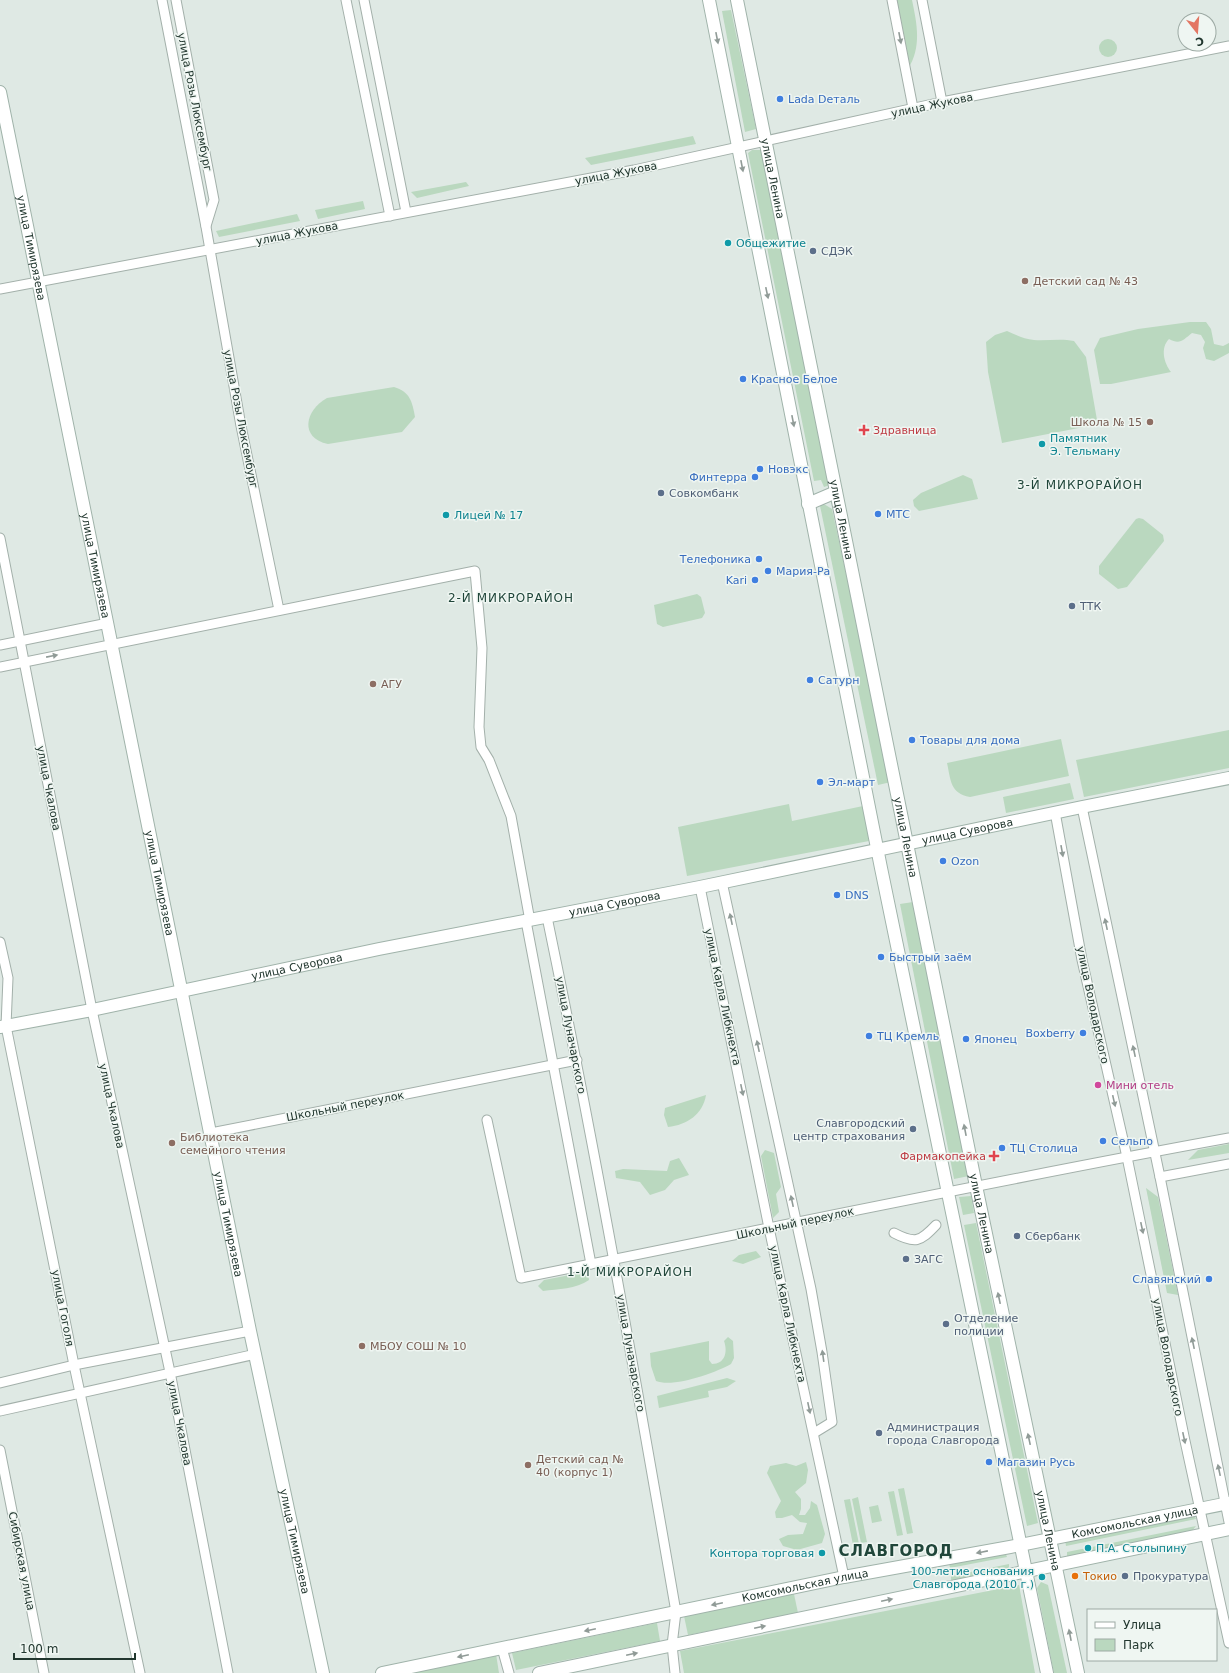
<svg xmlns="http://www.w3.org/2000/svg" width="1229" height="1673" font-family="'DejaVu Sans',sans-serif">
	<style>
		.green { fill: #bad8bf }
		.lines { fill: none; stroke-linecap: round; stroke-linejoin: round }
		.street-casing { stroke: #a3b0aa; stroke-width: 11 }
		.secondary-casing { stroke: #a0b3aa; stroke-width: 14 }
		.street { stroke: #fff; stroke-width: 9 }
		.secondary { stroke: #fff; stroke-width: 12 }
		.oneway { fill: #909b97 }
		.shop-dot { fill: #3f7fe0; stroke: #eff6f2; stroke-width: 1.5 }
		.culture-dot { fill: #0f9aa8; stroke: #eff6f2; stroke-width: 1.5 }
		.service-dot { fill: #5c6f8a; stroke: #eff6f2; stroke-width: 1.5 }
		.education-dot { fill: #8d6e63; stroke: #eff6f2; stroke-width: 1.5 }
		.health-dot { fill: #e0444e; stroke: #eff6f2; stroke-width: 1.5 }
		.hotel-dot { fill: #d1479c; stroke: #eff6f2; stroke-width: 1.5 }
		.food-dot { fill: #e8710a; stroke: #eff6f2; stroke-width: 1.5 }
		.labels { text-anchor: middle; stroke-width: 3; stroke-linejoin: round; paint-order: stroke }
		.shop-label { font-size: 11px; fill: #366cbe; stroke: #eff6f2; text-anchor: start }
		.street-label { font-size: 11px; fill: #22372f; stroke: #eff6f2 }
		.culture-label { font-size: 11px; fill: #0d838f; stroke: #eff6f2; text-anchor: start }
		.service-label { font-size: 11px; fill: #4e5e75; stroke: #eff6f2; text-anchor: start }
		.education-label { font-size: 11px; fill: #785e54; stroke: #eff6f2; text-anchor: start }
		.health-label { font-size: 11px; fill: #be3a42; stroke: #eff6f2; text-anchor: start }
		.hotel-label { font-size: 11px; fill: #b23c85; stroke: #eff6f2; text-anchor: start }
		.food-label { font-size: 11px; fill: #c56008; stroke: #eff6f2; text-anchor: start }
		.neighbourhood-label { font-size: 12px; letter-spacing: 1px; fill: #20463a; stroke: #eff6f2 }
		.district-label { font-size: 15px; font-weight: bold; letter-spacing: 1px; fill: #20463a; stroke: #eff6f2 }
	</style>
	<rect width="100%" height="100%" fill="#dfe9e4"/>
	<!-- green -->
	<g class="green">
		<path d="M896,0h16c5,24 10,47 -4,69z"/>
		<path d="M731,10l25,119 -11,3 -23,-121z"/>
		<circle cx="1108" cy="48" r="9"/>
		<path d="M693,136l3,8 -105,21 -6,-7z"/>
		<path d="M752,150h9l69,335 -6,2 -3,-7 -7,1 -66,-328z"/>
		<path d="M466,182l3,4 -52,12 -6,-6z"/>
		<path d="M363,201l2,8 -47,10 -3,-9z"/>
		<path d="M297,214l3,7 -81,16 -3,-6z"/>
		<path d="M1190,322h16l5,7 3,15 9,2 6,-3v10l-15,8 -8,-2 -3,-11 2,-6 -4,-7 -9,-2c-9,7 -12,12 -23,6 -9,9 -5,24 2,33l-60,12h-11l-6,-34 6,-12 38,-9z"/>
		<path d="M1007,331c9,4 17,8 27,9 13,1 27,-2 40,1l12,16 11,63 -3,5 -92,18 -14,-71 -2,-30 9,-7z"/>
		<path d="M394,387c16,5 18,14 21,30l-13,15 -74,12c-29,-6 -23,-34 -1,-46z"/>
		<path d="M963,475l9,4 6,20 -59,12 -5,-5 -1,-6 8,-7z"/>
		<path d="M819,501l13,8 59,273 -13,3z"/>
		<path d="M1139,518l4,1 20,16 1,6 -37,46 -9,2 -19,-15v-8l37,-47z"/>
		<path d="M697,594l4,3 4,16 -3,5 -39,9 -6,-3 -3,-19z"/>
		<path d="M1229,730v38l-145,29 -8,-37z"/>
		<path d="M1061,739l8,37 -99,21c-20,-4 -19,-16 -23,-34z"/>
		<path d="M1070,783l4,16 -68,14 -3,-16z"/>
		<path d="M789,804l3,17 71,-15 6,35 -182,35 -9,-49z"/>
		<path d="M913,902l56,274 -15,3 -54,-275z"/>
		<path d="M706,1095c-3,19 -19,30 -38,32l-4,-12 1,-7z"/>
		<path d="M1229,1144v9l-41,7 10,-10z"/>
		<path d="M765,1150l9,3 7,34 -5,7 3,18 -6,6 -12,-62z"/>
		<path d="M679,1158l10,17 -15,5 -9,10 -15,5 -10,-13 -24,-4 -1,-7 8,-2 44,2 3,-10z"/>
		<path d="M1146,1188l12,9 20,98 -11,-2z"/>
		<path d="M971,1196l3,17 -11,2 -4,-18z"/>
		<path d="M976,1223l62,300 -11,3 -63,-301z"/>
		<path d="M756,1251l5,6 -18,7 -11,-3 7,-6z"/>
		<path d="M580,1273h8l1,7c-13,9 -31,9 -46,11l-5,-5 6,-6z"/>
		<path d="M728,1337l5,4 1,17 -3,6c-16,9 -58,24 -75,17l-5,-15 -1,-13 59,-12v19l3,4c13,0 16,-12 12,-23z"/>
		<path d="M727,1378l9,3 -9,6 -19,4 1,6 -50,11 -2,-12z"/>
		<path d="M806,1462l2,8 -2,13 -11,9 6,7v10l-2,6h6l5,-7 1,-7 6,4 8,29 -3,9 -25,7 -14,-4 -4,-7 9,-4 15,-1 4,-11 -7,-1 -8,-7 -10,3h-6l-1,-6 6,-11 -14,-28 3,-7 16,-3 10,3z"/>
		<path d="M904,1488l9,45 -6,1 -9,-45z"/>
		<path d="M894,1491l9,44 -6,1 -9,-44z"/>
		<path d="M858,1497l9,45 -6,1 -9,-44z"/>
		<path d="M850,1499l9,45 -6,1 -9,-45z"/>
		<path d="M878,1505l4,16 -10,2 -3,-16z"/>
		<path d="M1194,1514l2,5 -130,27 -1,-6z"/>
		<path d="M1196,1526l-8,10 -121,22v-6z"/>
		<path d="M1005,1552l2,5 -57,11 -1,-5z"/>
		<path d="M1009,1564v5l-58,12v-5z"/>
		<path d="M1041,1582l7,3 19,88h-13l-17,-85z"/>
		<path d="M1019,1585l16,88h-351l-4,-22z"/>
		<path d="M794,1594l4,19 -110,22 -4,-19z"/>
		<path d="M657,1623l3,18 -144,29 -4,-17z"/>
		<path d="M496,1654l3,19h-92z"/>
	</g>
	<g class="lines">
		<!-- street casing -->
		<g class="street-casing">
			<g id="street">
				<path d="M162,0l44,227 35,199 38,184"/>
				<path d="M176,0l38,200 -8,26"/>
				<path d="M346,0l44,216"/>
				<path d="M364,0l42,212"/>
				<path d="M892,0l21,108"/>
				<path d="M922,0l20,102"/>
				<path d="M0,289l634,-119 308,-68 287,-56"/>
				<path d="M0,538l92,472 78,362 58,301"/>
				<path d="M0,645l108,-22"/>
				<path d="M0,667l475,-96 7,77 -3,79 2,20 8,13 22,56 19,105"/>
				<path d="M1082,807l78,370 69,345"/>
				<path d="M1055,812l27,148 45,197 58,284 44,202"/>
				<path d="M722,882l89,407 11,63 10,70 -18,11"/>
				<path d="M700,887l69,341 75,349"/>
				<path d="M547,917c48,231 89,463 129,695l-4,33 3,28"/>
				<path d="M526,921l65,343"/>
				<path d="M0,942l8,36 -2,48 68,339 66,308"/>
				<path d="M487,1120l34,158c236,-47 471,-97 708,-140"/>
				<path d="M211,1133l366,-73"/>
				<path d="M1160,1177l69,-13"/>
				<path d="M894,1233c21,11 26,9 42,-8"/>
				<path d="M0,1383l74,-18 176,-34"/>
				<path d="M0,1411l256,-57"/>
				<path d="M0,1450l44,223"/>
				<path d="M502,1648l7,25"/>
			</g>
		</g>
		<!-- secondary casing -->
		<g class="secondary-casing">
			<g id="secondary">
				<path d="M709,0l172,868 166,805"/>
				<path id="s1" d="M737,0l239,1186 102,487"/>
				<path id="s2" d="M0,92l250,1239 73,342"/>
				<path d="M808,504l28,-12"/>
				<path id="s3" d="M0,1027l92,-17 287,-61 321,-62 382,-80 147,-29"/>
				<path id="s4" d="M382,1673l462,-96 166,-30 219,-44"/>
				<path d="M539,1673l690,-144"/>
			</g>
		</g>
		<!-- street -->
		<use href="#street" class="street"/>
		<!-- secondary -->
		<use href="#secondary" class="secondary"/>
	</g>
	<!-- one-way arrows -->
	<defs><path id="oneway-solid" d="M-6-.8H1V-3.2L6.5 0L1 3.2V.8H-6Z"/></defs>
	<g class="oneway">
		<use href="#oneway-solid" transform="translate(717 38) rotate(79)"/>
		<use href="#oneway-solid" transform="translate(900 38) rotate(79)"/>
		<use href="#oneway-solid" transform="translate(742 166) rotate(79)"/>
		<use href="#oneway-solid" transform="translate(767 293) rotate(78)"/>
		<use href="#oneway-solid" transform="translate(793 421) rotate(79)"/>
		<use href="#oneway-solid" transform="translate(52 656) rotate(-11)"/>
		<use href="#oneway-solid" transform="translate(1062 851) rotate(80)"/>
		<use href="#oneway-solid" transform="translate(731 919) rotate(-102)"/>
		<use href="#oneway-solid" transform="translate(1106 924) rotate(-102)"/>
		<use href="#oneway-solid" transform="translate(758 1046) rotate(-102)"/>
		<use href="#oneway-solid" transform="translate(1134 1051) rotate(-102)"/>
		<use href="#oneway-solid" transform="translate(742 1090) rotate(78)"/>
		<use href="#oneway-solid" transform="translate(1114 1101) rotate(77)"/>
		<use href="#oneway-solid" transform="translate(965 1130) rotate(-101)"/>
		<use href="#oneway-solid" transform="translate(792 1201) rotate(-102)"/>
		<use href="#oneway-solid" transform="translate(1142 1228) rotate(78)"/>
		<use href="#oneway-solid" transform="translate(999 1298) rotate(-102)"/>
		<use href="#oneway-solid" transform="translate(1193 1343) rotate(-102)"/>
		<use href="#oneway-solid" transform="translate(823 1356) rotate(-98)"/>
		<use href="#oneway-solid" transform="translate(809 1408) rotate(78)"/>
		<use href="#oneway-solid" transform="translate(1184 1438) rotate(78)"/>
		<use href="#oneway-solid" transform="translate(1029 1439) rotate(-102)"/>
		<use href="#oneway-solid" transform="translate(1219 1470) rotate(-102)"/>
		<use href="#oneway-solid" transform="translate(982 1552) rotate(169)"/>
		<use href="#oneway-solid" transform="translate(887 1600) rotate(-12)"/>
		<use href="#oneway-solid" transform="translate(717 1604) rotate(168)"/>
		<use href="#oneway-solid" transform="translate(760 1627) rotate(-12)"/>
		<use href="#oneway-solid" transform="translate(590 1630) rotate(168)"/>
		<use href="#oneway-solid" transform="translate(1070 1635) rotate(-101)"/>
		<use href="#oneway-solid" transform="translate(632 1654) rotate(-12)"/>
		<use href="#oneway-solid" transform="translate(463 1656) rotate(168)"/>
	</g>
	<!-- markers -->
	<g class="shop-dot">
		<circle cx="780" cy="99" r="4"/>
		<circle cx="743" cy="379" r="4"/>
		<circle cx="760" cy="469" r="4"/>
		<circle cx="755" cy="477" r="4"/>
		<circle cx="878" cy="514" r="4"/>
		<circle cx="759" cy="559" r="4"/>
		<circle cx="768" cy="571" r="4"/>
		<circle cx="755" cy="580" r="4"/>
		<circle cx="810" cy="680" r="4"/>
		<circle cx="912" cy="740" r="4"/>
		<circle cx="820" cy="782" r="4"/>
		<circle cx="943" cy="861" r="4"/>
		<circle cx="837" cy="895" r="4"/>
		<circle cx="881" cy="957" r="4"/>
		<circle cx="1083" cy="1033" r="4"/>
		<circle cx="869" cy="1036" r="4"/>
		<circle cx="966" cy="1039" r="4"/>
		<circle cx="1103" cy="1141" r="4"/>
		<circle cx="1002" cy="1148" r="4"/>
		<circle cx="1209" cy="1279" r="4"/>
		<circle cx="989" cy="1462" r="4"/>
	</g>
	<g class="culture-dot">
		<circle cx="728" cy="243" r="4"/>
		<circle cx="1042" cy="444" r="4"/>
		<circle cx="446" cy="515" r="4"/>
		<circle cx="1088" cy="1548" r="4"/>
		<circle cx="822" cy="1553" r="4"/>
		<circle cx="1042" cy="1577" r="4"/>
	</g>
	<g class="service-dot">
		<circle cx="813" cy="251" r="4"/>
		<circle cx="661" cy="493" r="4"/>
		<circle cx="1072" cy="606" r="4"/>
		<circle cx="913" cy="1129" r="4"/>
		<circle cx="1017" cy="1236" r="4"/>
		<circle cx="906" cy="1259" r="4"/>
		<circle cx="946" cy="1324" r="4"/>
		<circle cx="879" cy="1433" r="4"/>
		<circle cx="1125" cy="1576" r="4"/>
	</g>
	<g class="education-dot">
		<circle cx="1025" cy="281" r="4"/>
		<circle cx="1150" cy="422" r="4"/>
		<circle cx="373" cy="684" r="4"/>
		<circle cx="172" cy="1143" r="4"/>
		<circle cx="362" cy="1346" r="4"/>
		<circle cx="528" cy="1465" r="4"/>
	</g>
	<g class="health-dot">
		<path d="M862 424h4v4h4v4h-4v4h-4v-4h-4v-4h4z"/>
		<path d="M992 1150h4v4h4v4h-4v4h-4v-4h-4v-4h4z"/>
	</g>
	<circle class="hotel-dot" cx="1098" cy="1085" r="4"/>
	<circle class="food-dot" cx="1075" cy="1576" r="4"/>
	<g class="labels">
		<!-- shop labels -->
		<g class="shop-label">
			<text x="788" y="103">Lada Dеталь</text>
			<text x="751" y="383">Красное Белое</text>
			<text x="768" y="473">Новэкс</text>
			<text x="747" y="481" text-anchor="end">Финтерра</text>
			<text x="886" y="518">МТС</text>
			<text x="751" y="563" text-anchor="end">Телефоника</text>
			<text x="776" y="575">Мария-Ра</text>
			<text x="747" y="584" text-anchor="end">Kari</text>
			<text x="818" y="684">Сатурн</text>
			<text x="920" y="744">Товары для дома</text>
			<text x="828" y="786">Эл-март</text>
			<text x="951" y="865">Ozon</text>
			<text x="845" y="899">DNS</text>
			<text x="889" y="961">Быстрый заём</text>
			<text x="1075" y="1037" text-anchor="end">Boxberry</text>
			<text x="877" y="1040">ТЦ Кремль</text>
			<text x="974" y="1043">Японец</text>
			<text x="1111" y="1145">Сельпо</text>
			<text x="1010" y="1152">ТЦ Столица</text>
			<text x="1201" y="1283" text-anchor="end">Славянский</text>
			<text x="997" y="1466">Магазин Русь</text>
		</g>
		<!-- street labels -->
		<g class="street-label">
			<text transform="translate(195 102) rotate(79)" y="4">улица Розы Люксембург</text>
			<text transform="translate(932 105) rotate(-12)" y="4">улица Жукова</text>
			<text transform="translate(616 173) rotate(-11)" y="4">улица Жукова</text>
			<text dy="4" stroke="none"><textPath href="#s1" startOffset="182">улица Ленина</textPath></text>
			<text transform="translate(297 233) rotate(-11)" y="4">улица Жукова</text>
			<text dy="4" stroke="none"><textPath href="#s2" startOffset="159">улица Тимирязева</textPath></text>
			<text transform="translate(241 419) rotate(79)" y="4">улица Розы Люксембург</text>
			<text dy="4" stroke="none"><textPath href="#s1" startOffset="530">улица Ленина</textPath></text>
			<text dy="4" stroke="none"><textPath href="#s2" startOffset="483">улица Тимирязева</textPath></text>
			<text transform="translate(49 788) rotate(79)" y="4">улица Чкалова</text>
			<text dy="4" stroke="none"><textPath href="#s3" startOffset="987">улица Суворова</textPath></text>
			<text dy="4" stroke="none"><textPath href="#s1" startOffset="854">улица Ленина</textPath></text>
			<text dy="4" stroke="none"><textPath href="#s2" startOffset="807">улица Тимирязева</textPath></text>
			<text dy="4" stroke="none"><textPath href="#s3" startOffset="627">улица Суворова</textPath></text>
			<text dy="4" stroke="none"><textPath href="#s3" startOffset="303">улица Суворова</textPath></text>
			<text transform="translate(723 997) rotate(78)" y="4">улица Карла Либкнехта</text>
			<text transform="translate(1093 1005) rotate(78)" y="4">улица Володарского</text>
			<text transform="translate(571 1035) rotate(79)" y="4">улица Луначарского</text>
			<text transform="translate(112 1106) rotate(78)" y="4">улица Чкалова</text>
			<text transform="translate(345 1106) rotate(-11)" y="4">Школьный переулок</text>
			<text dy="4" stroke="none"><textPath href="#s1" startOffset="1238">улица Ленина</textPath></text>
			<text transform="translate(795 1223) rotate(-12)" y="4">Школьный переулок</text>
			<text dy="4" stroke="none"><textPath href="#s2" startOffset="1155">улица Тимирязева</textPath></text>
			<text transform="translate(63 1308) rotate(79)" y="4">улица Гоголя</text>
			<text transform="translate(788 1314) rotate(78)" y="4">улица Карла Либкнехта</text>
			<text transform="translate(631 1353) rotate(80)" y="4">улица Луначарского</text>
			<text transform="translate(1168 1357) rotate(79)" y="4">улица Володарского</text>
			<text transform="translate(180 1423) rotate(79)" y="4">улица Чкалова</text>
			<text dy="4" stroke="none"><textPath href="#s4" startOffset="768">Комсомольская улица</textPath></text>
			<text dy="4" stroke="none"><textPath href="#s1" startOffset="1562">улица Ленина</textPath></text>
			<text dy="4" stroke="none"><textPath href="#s2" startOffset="1479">улица Тимирязева</textPath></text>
			<text transform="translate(22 1561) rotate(79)" y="4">Сибирская улица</text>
			<text dy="4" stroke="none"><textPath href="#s4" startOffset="432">Комсомольская улица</textPath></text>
		</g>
		<!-- culture labels -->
		<g class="culture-label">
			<text x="736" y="247">Общежитие</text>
			<text x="1050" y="442">Памятник<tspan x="1050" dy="13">Э. Тельману</tspan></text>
			<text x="454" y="519">Лицей № 17</text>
			<text x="1096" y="1552">П.А. Столыпину</text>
			<text x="814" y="1557" text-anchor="end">Контора торговая</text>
			<text x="1034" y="1575" text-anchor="end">100-летие основания<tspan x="1034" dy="13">Славгорода (2010 г.)</tspan></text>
		</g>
		<!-- service labels -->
		<g class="service-label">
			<text x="821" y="255">СДЭК</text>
			<text x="669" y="497">Совкомбанк</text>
			<text x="1080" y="610">ТТК</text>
			<text x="905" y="1127" text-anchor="end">Славгородский<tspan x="905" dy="13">центр страхования</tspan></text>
			<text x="1025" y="1240">Сбербанк</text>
			<text x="914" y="1263">ЗАГС</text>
			<text x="954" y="1322">Отделение<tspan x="954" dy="13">полиции</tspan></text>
			<text x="887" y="1431">Администрация<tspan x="887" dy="13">города Славгорода</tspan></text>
			<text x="1133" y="1580">Прокуратура</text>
		</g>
		<!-- education labels -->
		<g class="education-label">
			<text x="1033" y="285">Детский сад № 43</text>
			<text x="1142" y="426" text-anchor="end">Школа № 15</text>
			<text x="381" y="688">АГУ</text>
			<text x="180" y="1141">Библиотека<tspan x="180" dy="13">семейного чтения</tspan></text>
			<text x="370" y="1350">МБОУ СОШ № 10</text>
			<text x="536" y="1463">Детский сад №<tspan x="536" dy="13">40 (корпус 1)</tspan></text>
		</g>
		<!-- health labels -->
		<g class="health-label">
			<text x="873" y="434">Здравница</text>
			<text x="986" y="1160" text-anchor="end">Фармакопейка</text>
		</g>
		<!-- hotel labels -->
		<g class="hotel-label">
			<text x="1106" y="1089">Мини отель</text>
		</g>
		<!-- food labels -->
		<g class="food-label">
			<text x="1083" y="1580">Токио</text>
		</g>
		<!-- neighbourhood labels -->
		<g class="neighbourhood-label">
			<text x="1080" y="489">3-Й МИКРОРАЙОН</text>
			<text x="511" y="602">2-Й МИКРОРАЙОН</text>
			<text x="630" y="1276">1-Й МИКРОРАЙОН</text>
		</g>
		<!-- district labels -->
		<g class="district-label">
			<text x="896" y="1556">СЛАВГОРОД</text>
		</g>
	</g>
	<!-- legend -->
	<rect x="1087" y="1609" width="130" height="52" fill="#eff6f2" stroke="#9daaa4"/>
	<rect x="1095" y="1622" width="20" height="6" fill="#ffffff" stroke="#9daaa4"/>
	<text x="1123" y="1629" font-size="12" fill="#22372f">Улица</text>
	<rect x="1095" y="1639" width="20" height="12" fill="#bad8bf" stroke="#9daaa4"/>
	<text x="1123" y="1649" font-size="12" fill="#22372f">Парк</text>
	<!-- north arrow -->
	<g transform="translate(1197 32) rotate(163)"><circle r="19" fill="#eff6f2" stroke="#9daaa4"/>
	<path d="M0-3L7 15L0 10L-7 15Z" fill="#e37663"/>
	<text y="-6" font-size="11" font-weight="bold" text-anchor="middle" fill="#22372f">С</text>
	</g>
	<!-- scale -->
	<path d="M14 1653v6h121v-6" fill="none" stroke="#22372f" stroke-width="2"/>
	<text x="20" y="1653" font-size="12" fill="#22372f" stroke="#eff6f2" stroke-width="3" paint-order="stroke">100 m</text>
</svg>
